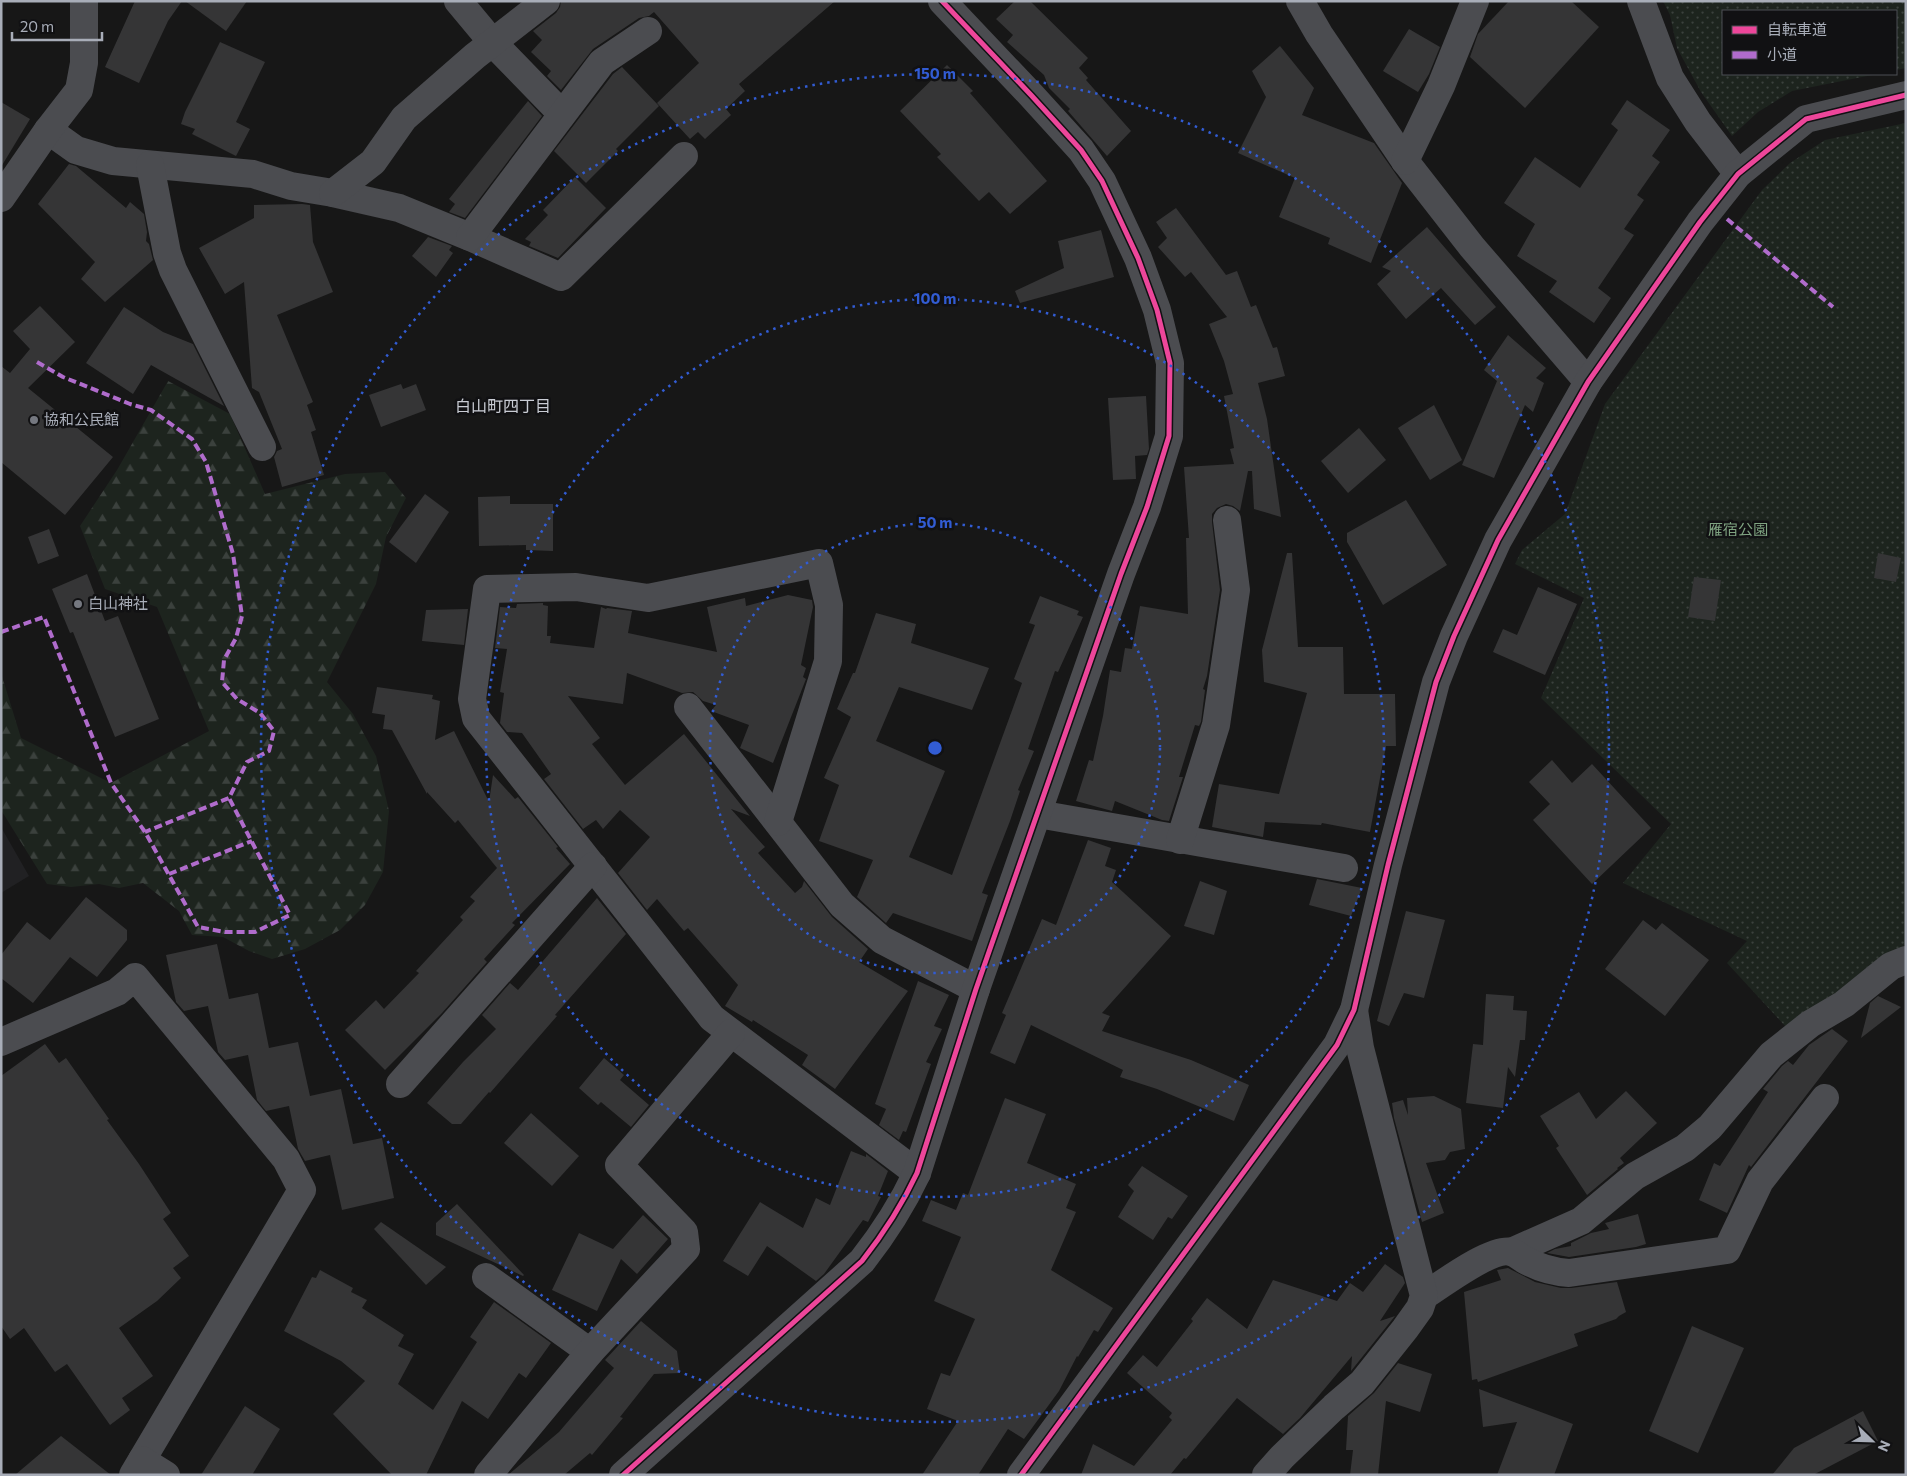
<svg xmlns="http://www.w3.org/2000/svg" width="1907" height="1476" font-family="Commissioner,'Noto Sans JP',sans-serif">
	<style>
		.built { fill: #212123 }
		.forest { fill: url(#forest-firs) }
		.park { fill: url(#park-dots) }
		.building { fill: #353536 }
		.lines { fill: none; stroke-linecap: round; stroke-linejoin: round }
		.minor { stroke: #4b4c50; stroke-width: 28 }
		.quiet { stroke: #b06ccc; stroke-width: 4; stroke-dasharray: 8 4; stroke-linecap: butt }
		.cycleway-casing { stroke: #111113; stroke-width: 8 }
		.cycleway { stroke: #ed469a; stroke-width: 5 }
		.ring { fill: none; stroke: #325cd3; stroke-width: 2.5; stroke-dasharray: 2.5 5 }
		.poi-dot { fill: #757880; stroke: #111113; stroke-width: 2 }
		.labels { text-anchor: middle; stroke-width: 5; stroke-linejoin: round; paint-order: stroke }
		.poi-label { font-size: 15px; fill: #a8adb8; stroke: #111113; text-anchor: start }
		.park-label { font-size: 15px; fill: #7fa381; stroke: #111113 }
		.neighbourhood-label { font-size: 16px; fill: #c9ccd4; stroke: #111113 }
		.centre { fill: #325cd3; stroke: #111113; stroke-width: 2.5 }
		.ring-label { font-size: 15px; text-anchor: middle; font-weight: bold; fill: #325cd3; stroke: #111113; stroke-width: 5; stroke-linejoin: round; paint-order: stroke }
	</style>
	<defs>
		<pattern id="forest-firs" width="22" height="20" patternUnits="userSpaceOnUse" patternTransform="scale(1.25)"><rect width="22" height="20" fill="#1d241e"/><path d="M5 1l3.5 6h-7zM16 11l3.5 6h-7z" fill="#3b413d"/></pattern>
		<pattern id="park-dots" width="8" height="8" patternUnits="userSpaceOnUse" patternTransform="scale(1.25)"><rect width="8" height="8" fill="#1d241e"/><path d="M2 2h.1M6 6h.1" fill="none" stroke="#3b413d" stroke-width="1.8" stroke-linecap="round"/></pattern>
	</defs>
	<rect width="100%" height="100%" fill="#171717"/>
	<!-- built -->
	<path class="built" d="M1,827l28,49 -28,17z"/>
	<!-- forest -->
	<path class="forest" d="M168,381l62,33 35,80 80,-20 40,-2 21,26 -20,39 -10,47 -49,98 26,32 23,42 13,55 -6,61 -18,33 -25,25 -35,19 -33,10 -23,-8 -26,-14 -31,-2 -13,-24 -36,-28 -24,5 -20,-4 -28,3 -24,-3 -46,-74v-137l20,65 90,45 98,-52 -52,-124 -52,-18 -25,-63 37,-56z"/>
	<!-- park -->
	<g class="park">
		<path d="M1663,1h243v67l-10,2v-59h-173v63h154l-85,17 -34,21 -26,24 -31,-44 -24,-44 -7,-33z"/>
		<path d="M1906,123v819l-9,15 -111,70 -59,-64 20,-22 -124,-58 48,-59 -130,-126 43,-100 -69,-34 7,-14 43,-36 40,-110 157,-214 28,-27 35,-23z"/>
	</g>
	<!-- building -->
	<g class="building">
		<path d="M135,1h47l-14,20 -29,62 -34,-16z"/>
		<path d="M185,1h62l-21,30z"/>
		<path d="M561,1h274l-96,83 6,7 -19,18 5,6 -26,24 -7,-7 -8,7 -33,-36 42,-40 -45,-51 -5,4 -10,2 -46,31 -32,41 -14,-14 4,-5 -20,-19 11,-12 -9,-9 23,-18 4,-6z"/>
		<path d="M1015,1h15l58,57 -9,10 9,10 -2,2 45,51 -24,25 -39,-45 2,-2 -21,-21 -5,-13 -37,-33 6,-7 -17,-16z"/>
		<path d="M1509,1h62l28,26 -74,81 -55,-51 8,-23z"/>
		<path d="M1409,29l31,18 -11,27 -11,18 -35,-21z"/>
		<path d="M220,42l45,20 -29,60 14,7 -14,27 -44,-22 3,-5 -14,-5 4,-12z"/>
		<path d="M1280,46l34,42 -12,27 72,28 28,40 -31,80 -43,-19 2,-6 -51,-21 16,-39 -57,-25 28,-56 -14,-26z"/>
		<path d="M947,65l26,26 -3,2 77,88 -37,33 -21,-22 -10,9 -42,-44 4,-3 -41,-43z"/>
		<path d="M622,67l37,39 -43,43 2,2 -32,32 -32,-32 59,-77z"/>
		<path d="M1627,100l43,30 -18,26 8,6 -23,33 7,5 -20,29 10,6 -36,53 13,10 -17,25 -45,-31 8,-11 -40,-25 18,-32 -31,-21 31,-46 45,31 38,-58 -7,-6z"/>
		<path d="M528,101l14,15 -77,102 -16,-6 6,-8 -6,-5z"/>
		<path d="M1,102l29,17 -29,48z"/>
		<path d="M69,164l7,2 50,42 4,-6 14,12 3,18 -1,9 3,3 4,16 -48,42 -24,-23 14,-17 -57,-58z"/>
		<path d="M575,177l31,31 -48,50 -29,-12 2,-4 -6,-3 23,-24 -5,-5z"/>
		<path d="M302,204l8,1 3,37 20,50 -56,23 36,87 -6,3 9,25 -5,2 13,43 -42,12 -8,-30 3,-6 5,-2 -23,-57 -7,-4 -8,-106 -19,12 -26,-46 55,-30v-13z"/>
		<path d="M1176,208l50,67 11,-4 14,36 5,-2 17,43 4,-1 8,29 -27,7 9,36 14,98 -27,-8 -2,-38h-4l-8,40 -7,-5 -7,-2 -9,4 -5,6v8l8,68 -13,86 -4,13 2,1 -4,32 -2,4 -4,-1 -16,52h4l-14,44 -7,-1 -47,-19 -3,10 -36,-10 13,-41 4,1 10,-45 7,-46 11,2 4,-24 7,1 8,-43 48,8 -2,-76h3l-5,-71 50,-3 -4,-15 4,-1 -10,-52 9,-2 -9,-33 -15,-37 18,-7 -36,-45 -6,5 -27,-30 9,-9 -11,-16z"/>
		<path d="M1427,227l69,80 -21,18 -34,-37 -35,31 -29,-35 14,-13 -9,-4z"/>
		<path d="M1101,230l13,47 -94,26 -5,-12 49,-23 -6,-27z"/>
		<path d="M428,237l24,9 -3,4 4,3 -17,24 -24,-21z"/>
		<path d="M40,306l35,36 -47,46 85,69 -48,58 -64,-53v-96l9,7 20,-24 -17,-18z"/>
		<path d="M124,307l39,25 30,12 31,62 -73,-41 -18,29 -47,-31z"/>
		<path d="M1508,335l38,33 -10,10 8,5 -11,29 -8,-7 -31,73 -32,-13 35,-84 -13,-11z"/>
		<path d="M401,384l2,5 13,-5 10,26 -45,17 -12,-32z"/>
		<path d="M1146,396l3,53 -2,6 -12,1 1,23 -23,1 -5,-82z"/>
		<path d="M1434,405l28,55 -32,20 -32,-52z"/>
		<path d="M1359,428l27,32 -38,33 -27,-32z"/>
		<path d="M425,494l24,18 -33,51 -27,-21z"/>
		<path d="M510,496v8h43v47l-27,-1v-5l-47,1 -1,-49z"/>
		<path d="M1406,500l41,65 -64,40 -33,-58 -3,-5v-9z"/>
		<path d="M49,529l10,27 -21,8 -10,-27z"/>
		<path d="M1287,553h5l6,94h45l1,47h51l1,52h-10l-16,86 -48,-9 -1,2 -56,-3 -2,15 -51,-10 7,-43 60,10 28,-101 -43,-11 -2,-32z"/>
		<path d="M1878,553l23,5 -5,24 -22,-4z"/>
		<path d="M87,574l18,47 13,-5 41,103 -44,18 -42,-105 -3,1 -18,-44z"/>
		<path d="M1694,577l27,3 -6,41 -27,-4z"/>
		<path d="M1538,587l39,17 -32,71 -52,-23 10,-23 14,6z"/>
		<path d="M788,595l24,5 1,7 -12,58 5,3 -3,9 3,2 -33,84 -33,-15 9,-23 -38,-14 5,-6 -13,-4 -10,-9 -11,1 -55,-20 -4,31 -55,-8 32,42 -8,6 33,41 59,-51 66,82 -19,-7 34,38 -7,6 37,40 7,-6 2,-6 28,36 36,32 -9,13 49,29 -73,98 -33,-24 6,-10 -55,-35 -1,2 -27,-16 13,-21 -50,-57 -4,3 -27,-32 -10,11 -29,-37 32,-36 -30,-27 -17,19 -7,-9 -13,9 -39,-50 7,-5 -29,-41 -15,-1 -7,-9 4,-30 -4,-1 7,-43 -12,-1 5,-41 16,1 1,-4 26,-1v2l5,1 -1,30h4l-1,7 44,5 7,-41 5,2 1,-1 25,3 -4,22 89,19 -10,-45 38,-9 1,8z"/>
		<path d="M1040,596l39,15 -2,4 6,2 -25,55 -3,-1 -27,78 6,2 -16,39 2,1 -10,30 -28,72 6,2 -16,46 -79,-28 -7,10 -29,-26 16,-37 -54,-19 20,-56 -15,-7 27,-61 -14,-8 16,-36h2l21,-60 40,11 -5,19 78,25 -17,42 -73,-23 -23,54 69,30 -36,86 43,18 70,-192 -8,-4 21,-54 -6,-2z"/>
		<path d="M468,609l-4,36 -42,-4 4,-31z"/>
		<path d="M377,687l56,8 -1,4 8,2 -5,39 19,-9 35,71 4,-27 22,24 3,-2 40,50 -2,1 14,16 -58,59 3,2 -31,34 3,3 -45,51 -57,57 -40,-40 31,-30 8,9 35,-36 -3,-2 47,-51 -3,-3 15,-16 -5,-4 27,-29 -39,-48 -3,3 -28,-31v2l-35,-64 -9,-1 2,-14 -13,-2z"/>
		<path d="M1552,760l20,23 20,-19 59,64 -59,56 -59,-64 17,-16 -21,-22z"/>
		<path d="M1088,840l23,8 -6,18 11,4 -4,12 59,54 -69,77 8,3 -8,15 89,29 58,25 -15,36 -77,-32 -37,-12 3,-7 -92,-45 -16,39 -25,-11 16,-38 -4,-2 40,-94 14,6z"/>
		<path d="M1317,879l45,9 -11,28 -42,-11z"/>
		<path d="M1200,881l27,10 -13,44 -30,-9z"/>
		<path d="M86,897l41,33v10l-30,37 -27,-20 -37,46 -32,-25v-23l26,-33 23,18z"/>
		<path d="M597,898l29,36 -71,81 2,1 -67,77 -1,-1 -28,32h-9l-25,-21 36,-41 33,-33 -14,-14 28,-32 8,7z"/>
		<path d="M1406,911l39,9 -21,78 -20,-5 -15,33 -12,-5z"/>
		<path d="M1643,920l13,10 6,-7 47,37 -44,56 -60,-47z"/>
		<path d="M217,944l12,55 29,-6 11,55 29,-6 12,54 31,-7 12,55 29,-6 12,60 -52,12 -12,-55 -25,6 -7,-12 -9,-43 -23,5 -9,-11 -9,-45 -23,5 -7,-8 -10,-46 -24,5 -8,-9 -10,-47z"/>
		<path d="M918,981l31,14 -15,31 8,3 -16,33 5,2 -25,68 -3,-1 -4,9 -20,-15 7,-16 -11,-5z"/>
		<path d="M1486,994l28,2 -1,14 14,1 -2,29h-5l-5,37 -7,-10 -5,41 -37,-5 7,-59 10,1z"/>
		<path d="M1878,996l23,11 -40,31 9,-35z"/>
		<path d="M1832,1029l16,12 -97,126 -2,-2 -22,48 -28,-13 15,-37 6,3 48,-74 -5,-3 5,-6 14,-17 6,-5 5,4 16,-20z"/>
		<path d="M45,1044l14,19 7,-5 43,61 -2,1 32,44 32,49 -8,6 26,37 -16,12 8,10 -24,23 -38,27 34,48 -31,22 8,12 -20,15 -43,-61 -12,8 -31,-44 -14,11 -9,-13v-250z"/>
		<path d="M604,1058l20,17 -4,5 29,25 -18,22 -30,-25 -3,3 -19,-17z"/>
		<path d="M1626,1091l31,32 -37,35 4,5 -7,5 1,1 -31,26 -31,-47 3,-2 -19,-30 39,-24 17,27z"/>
		<path d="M1434,1096l27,13 4,40 -15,3 -5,8 -19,3 18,50 -22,9 -28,-104 -2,-15 11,-3 5,15 -1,-17z"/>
		<path d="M1005,1098l41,16 -19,49 49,21 -10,24 10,4 -25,58 62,38 -15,24 -4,-2 -16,27 -1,-1 -18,35 -35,48 -16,-10 -30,46h-56l36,-54 -31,-12 14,-36 9,3 25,-57 -41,-18 27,-64 -39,-16 9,-21 25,10 7,-17 5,2z"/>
		<path d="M531,1113l48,43 -27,30 -48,-43z"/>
		<path d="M851,1151l15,6v-3l22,17 -10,25 3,1 -13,25 -5,-2 -39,54 -8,7 -49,-35 -19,30 -25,-15 37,-59 43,26 13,-30 14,7z"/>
		<path d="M1142,1166l46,30 -16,23 -4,-2 -15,23 -35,-23 16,-26 -6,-6z"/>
		<path d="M457,1204l67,71 -1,1 -87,-41v-12z"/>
		<path d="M1638,1214l8,30 -10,3 -67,10 -22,-4 8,-4 16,-3v-3l20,-10 18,-4 -4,-6z"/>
		<path d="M643,1215l25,24 -31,35 -16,-15 -24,52 -45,-21 27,-57 34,16z"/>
		<path d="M381,1222l65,45 -20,18 -52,-56z"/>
		<path d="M1385,1264l18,13 2,6 -25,38 15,-5 -44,55 1,-15 -52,62 -17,16 -46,-36 -51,61 -2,-1 -14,17h-89l12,-31 41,22 38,-46 -3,-3 3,-4 -45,-40 16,-18 14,12 36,-46 -2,-2 16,-21 40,31 26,-49 64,21 13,-18 13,9z"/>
		<path d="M1508,1268l27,14 26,6h10l46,-6 9,30 -7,4 -3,3 -42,15 4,12 -100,36 -1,-3 -5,1 -8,-88 37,-12 -4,-10z"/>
		<path d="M320,1270l33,18 -2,4 16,8 -5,8 42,27 -6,11 16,8 -16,30 35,26 44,-68 -7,-5 24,-35 57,41 -25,35 -7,-5 -31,46 -26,-18 -36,74h-34l-59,-61 32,-33 -24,-20 -57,-30 28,-54 4,1z"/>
		<path d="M641,1321l36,30 3,22 -26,1 -34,43 3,1 -31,37 -2,-2 -26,22h-56l51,-43 55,-64 -9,-8z"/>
		<path d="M1692,1326l52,22 -46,105 -49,-22z"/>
		<path d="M1398,1363l34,11 -12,38 -34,-11 -8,74h-28l3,-25h-7l2,-34 26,-23z"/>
		<path d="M1479,1389l94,35 -19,51h-57l20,-53 -34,5z"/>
		<path d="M245,1406l35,23 -28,46h-51z"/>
		<path d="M1863,1411l15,30 -65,34h-41l22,-27z"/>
		<path d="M61,1436l50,39h-96z"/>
	</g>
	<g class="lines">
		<!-- minor -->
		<g class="minor">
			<path d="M458,1l35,42 69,71"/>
			<path d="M1300,1l19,33 86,127 67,86 116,135"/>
			<path d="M1641,1l29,77 28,44 40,52"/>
			<path d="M48,130l28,20 37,11 140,13 38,12 42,7 66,15 71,29 91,40 123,-121"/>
			<path d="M1405,161l36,-75 34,-85"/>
			<path d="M150,165l17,88 6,17 89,177"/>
			<path d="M333,193l40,-31 31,-44 71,-62 71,-55"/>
			<path d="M1,198l47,-68 31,-40 5,-27v-62"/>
			<path d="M470,237l132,-175 46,-31"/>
			<path d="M688,707l154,198 40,35 94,49"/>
			<path d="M1038,814l306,54"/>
			<path d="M778,822l50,-161 1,-56 -10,-42 -171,35 -72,-11 -89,2 -15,110 4,19 236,300 205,155"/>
			<path d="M1180,840l36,-115 20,-135 -9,-70"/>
			<path d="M1,1042l116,-50 18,-15 151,182 16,31 -169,285"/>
			<path d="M400,1084l193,-218"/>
			<path d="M1511,1252l70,-31 54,-45 50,-28 25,-21 61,-72 39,-31 34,-20 47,-38 15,-6"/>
			<path d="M486,1277l104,75"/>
			<path d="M1424,1296c17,-11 69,-50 88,-44 5,2 9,6 13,8 14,8 28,12 44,13l158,-23 33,-69 65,-83"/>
			<path d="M142,1460l24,15"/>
			<path d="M488,1475l102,-123 96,-103 -2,-17 -65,-67 112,-132"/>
			<path d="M623,1475l239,-214c22,-28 40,-56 55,-88l59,-184 145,-415 26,-67 22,-71 1,-73 -13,-53 -19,-52 -36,-77 -21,-31 -50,-55 -89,-94"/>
			<path d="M1021,1475l316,-430 17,-35 34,-145 48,-183 18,-46 44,-96 90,-158 112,-160 38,-48 68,-55 100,-24"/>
			<path d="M1266,1475l16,-18 52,-50 28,-24 43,-54 15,-21 4,-12 -64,-248 -6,-38"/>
		</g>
		<!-- quiet -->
		<g class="quiet">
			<path d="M1727,219l106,88"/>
			<path d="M37,362l26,15 67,27 21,6 41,29 14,23 27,92 9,62 -6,22 -12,22 -2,22 15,17 23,14 14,18 -5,20 -22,11 -18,36 -84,34"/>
			<path d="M1,632l43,-15 67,166 34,49 53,95 27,5h30l35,-17 -61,-117"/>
			<path d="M169,874l83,-33"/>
		</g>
		<!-- cycleway casing -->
		<g class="cycleway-casing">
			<g id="cycleway">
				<path d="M623,1475l239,-214c22,-28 40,-56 55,-88l59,-184 145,-415 26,-67 22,-71 1,-73 -13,-53 -19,-52 -36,-77 -21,-31 -50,-55 -89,-94"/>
				<path d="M1021,1475l316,-430 17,-35 34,-145 48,-183 18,-46 44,-96 90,-158 112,-160 38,-48 68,-55 100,-24"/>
			</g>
		</g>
		<!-- cycleway -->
		<use href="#cycleway" class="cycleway"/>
	</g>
	<!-- distance rings -->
	<g class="ring">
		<circle cx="935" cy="748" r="225"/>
		<circle cx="935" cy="748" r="449"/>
		<circle cx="935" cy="748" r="674"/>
	</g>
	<!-- markers -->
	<g class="poi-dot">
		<circle cx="34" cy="420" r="5"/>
		<circle cx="78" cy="604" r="5"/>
	</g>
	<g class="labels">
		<!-- poi labels -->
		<g class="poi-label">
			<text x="44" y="425">協和公民館</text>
			<text x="88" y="609">白山神社</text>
		</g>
		<!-- park labels -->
		<g class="park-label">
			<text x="1738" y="535">雁宿公園</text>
		</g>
		<!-- neighbourhood labels -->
		<g class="neighbourhood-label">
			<text x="503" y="412">白山町四丁目</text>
		</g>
	</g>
	<circle cx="935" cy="748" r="8" class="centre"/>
	<g class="ring-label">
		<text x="935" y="79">150 m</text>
		<text x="935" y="304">100 m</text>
		<text x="935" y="528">50 m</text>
	</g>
	<!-- border -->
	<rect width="1907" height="1476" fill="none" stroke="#a8adb8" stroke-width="5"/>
	<!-- legend -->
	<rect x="1722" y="10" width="175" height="65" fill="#111113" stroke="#4d4f55"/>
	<rect x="1732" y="26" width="25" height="8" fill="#ed469a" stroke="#4d4f55"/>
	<text x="1767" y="35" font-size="15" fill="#a8adb8">自転車道</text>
	<rect x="1732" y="51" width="25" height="8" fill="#b06ccc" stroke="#4d4f55"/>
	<text x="1767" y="60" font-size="15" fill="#a8adb8">小道</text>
	<!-- north arrow -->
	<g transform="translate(1872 1441) rotate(113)" stroke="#111113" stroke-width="4" paint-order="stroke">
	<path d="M0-4L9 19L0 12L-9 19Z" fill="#a8adb8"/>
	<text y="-8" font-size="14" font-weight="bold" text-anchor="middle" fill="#a8adb8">N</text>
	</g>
	<!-- scale -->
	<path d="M12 32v8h90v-8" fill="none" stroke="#a8adb8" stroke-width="2.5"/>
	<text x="20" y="32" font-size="15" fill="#a8adb8" stroke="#111113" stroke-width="4" paint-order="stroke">20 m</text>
</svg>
